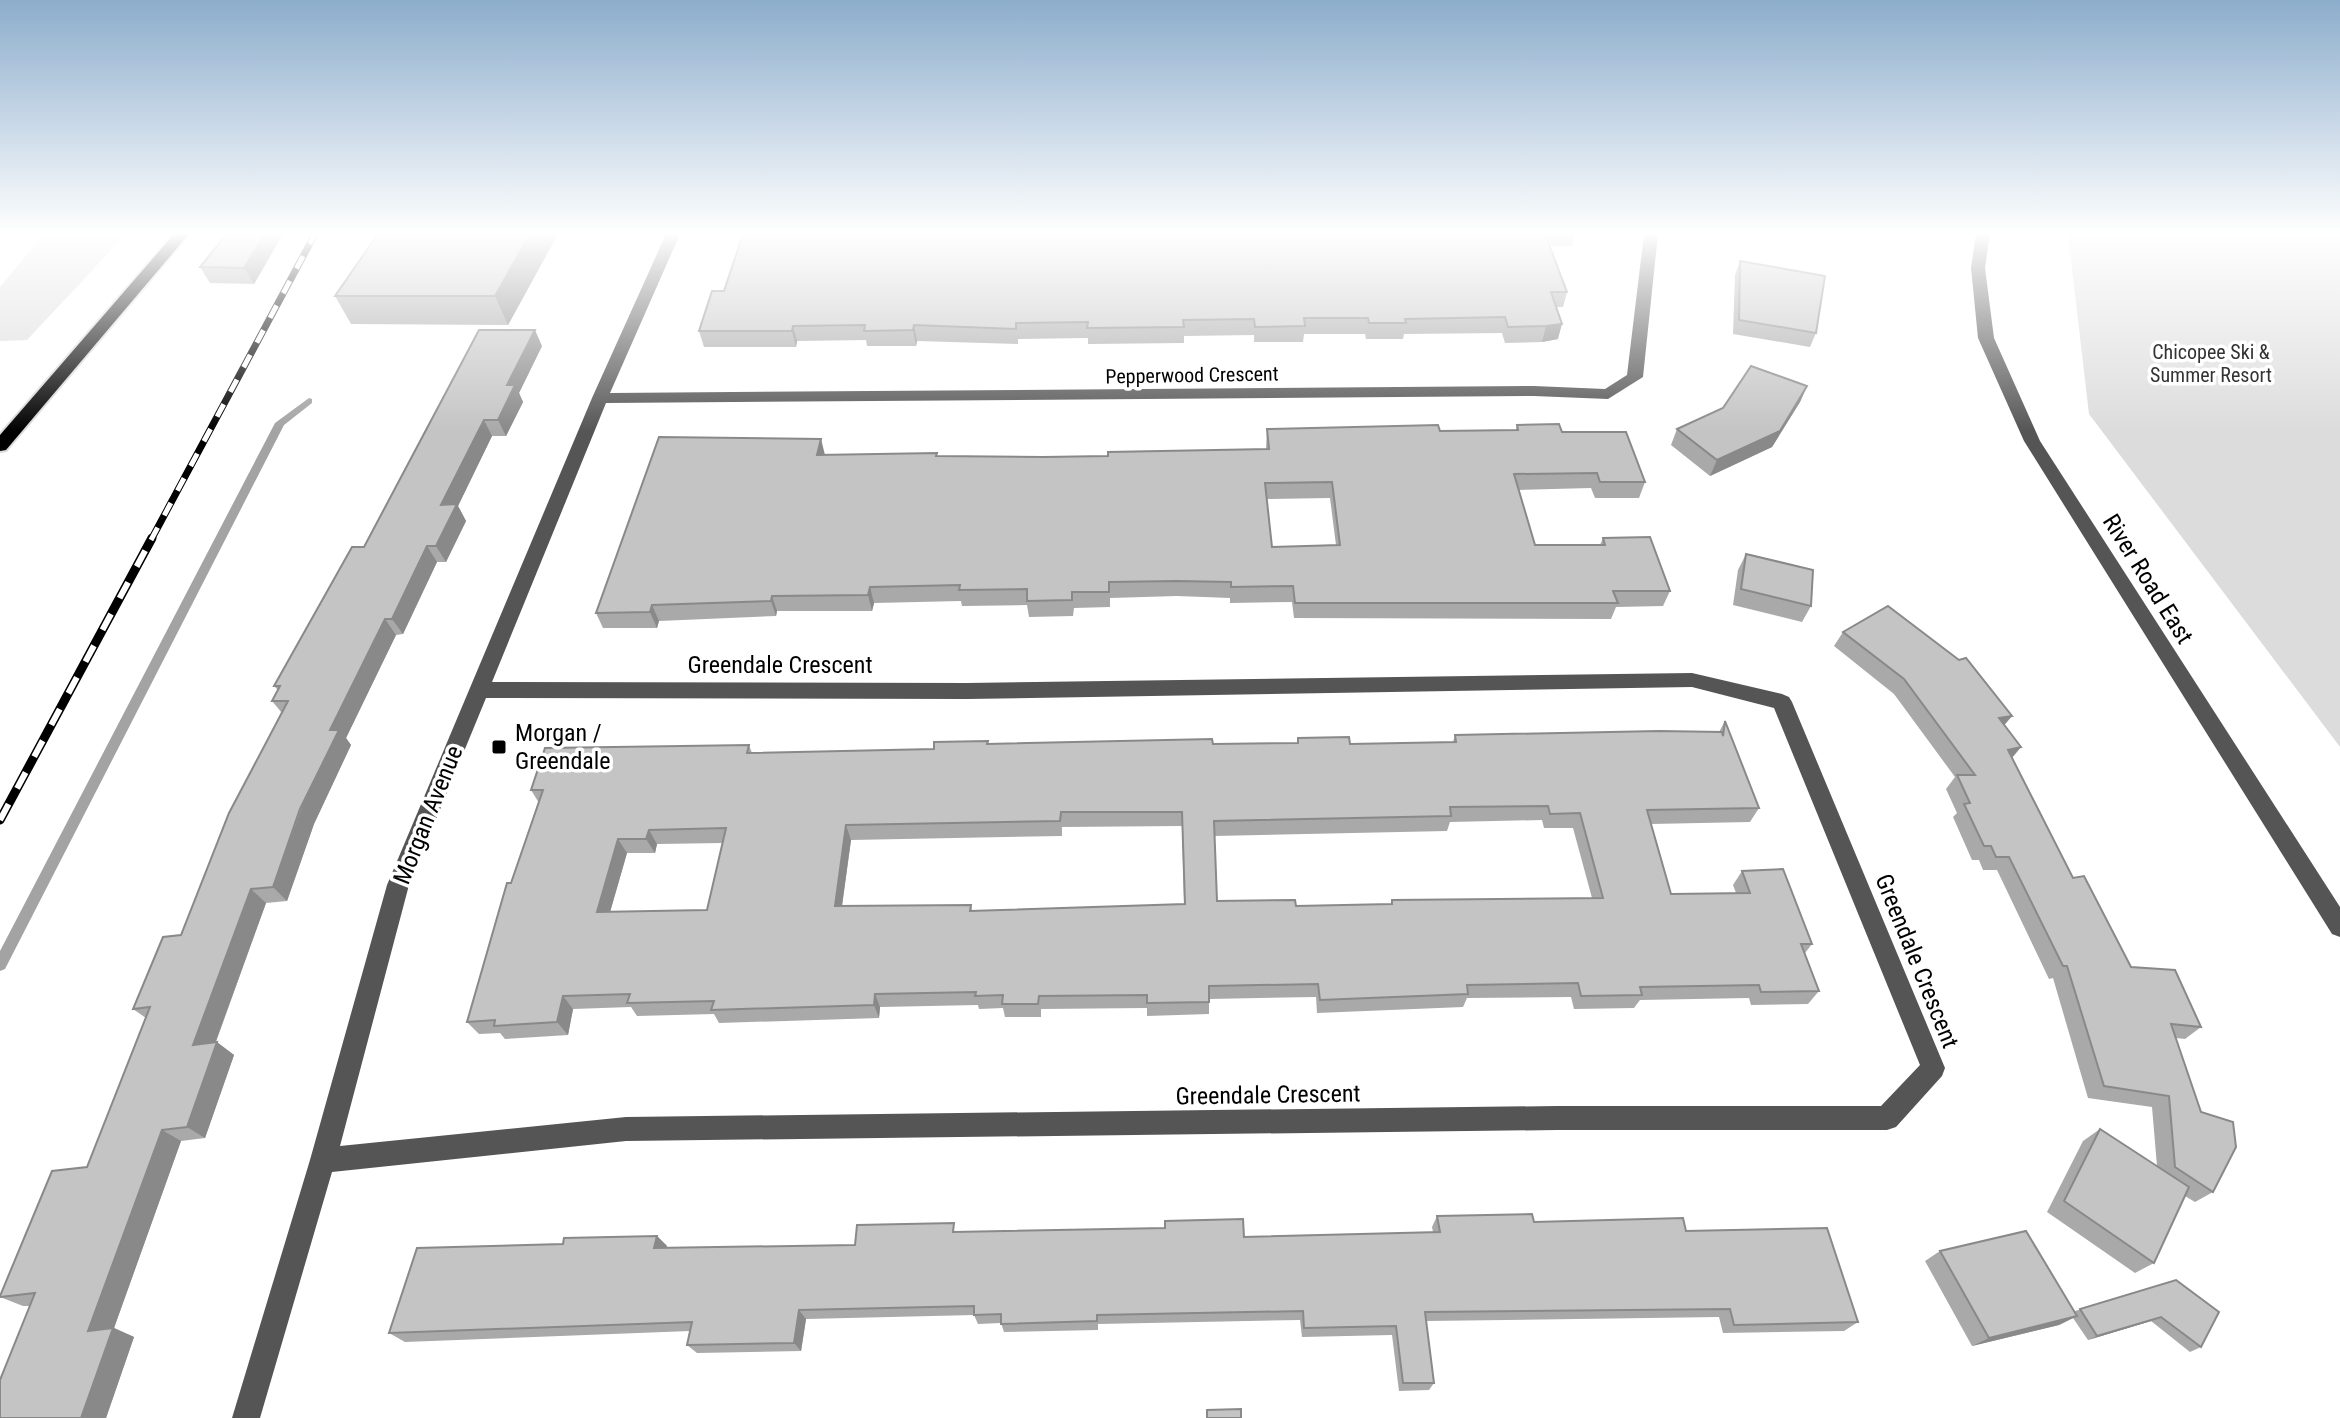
<svg xmlns="http://www.w3.org/2000/svg" width="2340" height="1418" font-family="'Roboto Condensed',sans-serif">
	<style>
		.green { fill: #dcdcdc }
		.lines { fill: none; stroke-linecap: round; stroke-linejoin: round }
		.stream { fill: #a3a3a3; fill-rule: evenodd }
		.major-casing { stroke: #dbdbdb; stroke-width: 4 }
		.minor { fill: #555; fill-rule: evenodd }
		.major { fill: #000; fill-rule: evenodd }
		.rail-far1-casing { stroke: #000; stroke-width: 7 }
		.rail-casing { stroke: #000; stroke-width: 9 }
		.rail-far1 { stroke: #fff; stroke-width: 5; stroke-dasharray: 14; stroke-linecap: butt }
		.rail { stroke: #fff; stroke-width: 6; stroke-dasharray: 18; stroke-linecap: butt }
		.wall { fill: #a9a9a9; fill-rule: evenodd }
		.shaded-wall { fill: #898989 }
		.building { fill: #c4c4c4; stroke: #898989; stroke-width: 2; fill-rule: evenodd }
		.poi-dot { fill: #000; stroke: #fff; stroke-width: 3 }
		.labels { text-anchor: middle; stroke-width: 7; stroke-linejoin: round; paint-order: stroke }
		.far-park-label { font-size: 20px; fill: #333; stroke: #fff }
		.far-street-label { font-size: 20px; fill: #000; stroke: #fff }
		.street-label { font-size: 24px; fill: #000; stroke: #fff }
		.poi-label { font-size: 24px; fill: #000; stroke: #fff; text-anchor: start }
	</style>
	<rect width="100%" height="100%" fill="#fff"/>
	<!-- green -->
	<g class="green">
		<path d="M44,234h82l-99,106 -27,1v-54z"/>
		<path d="M2068,234h272v513l-251,-333z"/>
	</g>
	<g class="lines">
		<!-- stream -->
		<path class="stream" d="M309,398l3,1v4l-28,22 -279,544 -5,2v-20l275,-528z"/>
		<!-- major casing -->
		<g class="major-casing">
			<path id="major" d="M174,234h15l-183,216 -6,1v-16z"/>
		</g>
		<!-- minor -->
		<g class="minor">
			<path d="M666,234h14l-70,159 924,-7 71,3 22,-14 17,-141h14l-15,143 -35,22 -74,-3 -928,7 -114,279 475,1 725,-10 90,21 7,3 3,5 153,366 -3,8 -46,51 -9,3h-330l-931,11 -294,31 -72,246h-28l78,-258 77,-275 205,-487zM1692,687l82,21 146,357 -39,41h-324l-931,11 -286,29 69,-261 77,-187 481,1z"/>
			<path d="M1976,234h14l-5,34 9,70 46,103 300,466v30l-8,-3 -308,-493 -46,-103 -7,-70z"/>
		</g>
		<!-- major -->
		<use href="#major" class="major"/>
		<!-- rail-far1 casing -->
		<g class="rail-far1-casing">
			<path id="rail-far1" d="M151,540l164,-306"/>
		</g>
		<!-- rail casing -->
		<g class="rail-casing">
			<path id="rail" d="M0,820l152,-282"/>
		</g>
		<!-- rail-far1 -->
		<use href="#rail-far1" class="rail-far1"/>
		<!-- rail -->
		<use href="#rail" class="rail"/>
	</g>
	<!-- wall -->
	<g class="wall">
		<path d="M227,234h56l-29,50 -44,-1 -10,-16z"/>
		<path d="M378,234h180l-50,91 -157,-1 -16,-28z"/>
		<path d="M743,234h832l-3,12h-22l17,46 -4,15h-7l2,32 -16,3 -37,1 -3,-10 -98,1 -1,5h-37l-1,-5h-61l-1,8h-49v-7l-70,1v7l-96,1v-6l-70,1v5l-101,-3 -1,5h-49l-1,-6 -69,1 -1,6h-92l-5,-16 25,-40z"/>
		<path d="M1740,261l76,72 -6,14 -77,-13 2,-59z"/>
		<path d="M542,346l-23,47 4,9 -17,34h-14l-34,70 8,15 -20,41h-9l-34,72 -7,1 -50,103 5,7 -37,79 -27,77 -21,2 -50,139 18,13 -29,83 -24,3 -67,187 20,9 -28,81h-106l30,-112h-7l-23,-9 87,-130 59,-149 -13,-9 48,-74 101,-222 -10,-12 6,-11 -4,-4 90,-139z"/>
		<path d="M1807,386l-7,16 -28,45 -62,29 -39,-31 6,-16z"/>
		<path d="M1517,425l45,7 83,50 -6,16h-44l-4,-10 -72,2 16,55h65l3,-7 67,53 -7,15 -47,1 -5,12 -317,-1 -2,-16 -62,1v-5l-53,-2 -67,2v9l-36,1 -1,8 -44,1 -2,-12 -65,1 -1,-5 -87,2 -2,8h-95l-1,5 -117,5 -2,7h-54l-7,-15 229,-158 218,2 65,-1 158,-7 1,-20 173,2 76,-1zM1330,498l6,47 -64,2 -5,-48z"/>
		<path d="M1746,554l65,52 -9,16 -69,-17 5,-35z"/>
		<path d="M1843,632l169,84 -8,9 17,22 -9,11 61,120 58,89 70,60 -16,12 -9,-1 37,154 -18,10 -10,-6 -31,67 -19,10 -88,-61 36,-71 17,-12 57,37 -5,-59 -64,-9 -35,-120 -4,1 -52,-109h-14l-4,-10h-7l-19,-43 4,-4 -11,-24 9,-12 -61,-83 -60,-48z"/>
		<path d="M1725,721l34,87 -9,14 -99,2 20,70 65,-1 -3,-8 9,-14 70,73 -7,9 14,38 -11,13 -57,1 -2,-7 -109,2 -6,8 -60,1 -3,-12 -104,1 -4,9 -146,6 -1,-16 -107,2v15l-62,2v-8l-106,1v8h-36l-2,-9 -24,1 -1,-4 -98,2 -1,11 -160,5 -5,-9 -77,2 -6,-9 -58,2 -5,26 -63,4 -5,-6 -21,1 -12,-12 44,-139 28,-80 -8,-13 218,-45 3,8 182,-4 54,-5h225l84,-1 1,-5 52,6 103,-2 2,-7 264,-3zM1542,820l2,8h29l19,70 -200,2 -1,4 -95,2 -79,-5 -3,-65 233,-5 3,-9zM1182,826l2,78 -212,7 -1,-6 -129,1 9,-66 211,-4v-9zM723,843l-16,67 -97,2 17,-59h28l2,-9z"/>
		<path d="M1437,1216l249,15 172,91 -14,9 -121,2 -4,-16 -293,4 8,62 -5,7 -30,1 -7,-56 -90,2 -2,-17 -202,4v6l-94,2 -3,-9 -23,1 -4,-9 -168,4 -5,32 -104,2 -10,-8 3,-14 -285,11 -16,-9 174,-89 94,-8 10,10 -1,2 189,-3 103,-13 286,5 189,-5 -1,-5z"/>
		<path d="M1940,1251l135,60 101,-31 25,67 -11,5 -39,-31 -63,19 -15,-22 -14,7 -87,21 -47,-85z"/>
	</g>
	<!-- shaded-wall -->
	<g class="shaded-wall">
		<path d="M265,234h18l-29,50 -10,-16z"/>
		<path d="M530,234h28l-50,91 -13,-29z"/>
		<path d="M1562,324l-4,15 -16,3 4,-16z"/>
		<path d="M914,325l3,16 -1,5 -3,-16z"/>
		<path d="M793,326l4,15 -1,6 -4,-16z"/>
		<path d="M535,330l7,16 -23,47 4,9 -17,34 -8,-16 9,-35z"/>
		<path d="M1807,386l-7,16 -28,45 -62,29 7,-16z"/>
		<path d="M484,420l8,16 -34,70 8,15 -20,41 -10,-16 5,-41z"/>
		<path d="M821,439l4,16h-8z"/>
		<path d="M427,546l10,16 -34,72 -11,-15z"/>
		<path d="M870,587l4,16 -2,8 -4,-16z"/>
		<path d="M772,596l5,15 -1,5 -5,-15z"/>
		<path d="M652,605l7,16 -2,7 -7,-16z"/>
		<path d="M385,619l11,16 -50,103 5,7 -37,79 -27,77 -14,-14 57,-157z"/>
		<path d="M2012,716l-12,14 -1,-12z"/>
		<path d="M2021,747l-12,14 -1,-11z"/>
		<path d="M846,825l5,15 -11,80 -5,-14z"/>
		<path d="M649,830l8,14 -2,9 -9,-14z"/>
		<path d="M618,839l9,14 -21,73 -9,-14z"/>
		<path d="M251,889l15,14 -56,154 -17,-12z"/>
		<path d="M875,994l5,13 -1,11 -5,-13z"/>
		<path d="M563,996l10,13 -5,26 -11,-13z"/>
		<path d="M217,1042l17,13 -29,83 -18,-11z"/>
		<path d="M162,1130l19,11 -67,187 20,9 -28,81h-25l7,-87z"/>
		<path d="M657,1236l10,10 -3,12 -10,-10z"/>
		<path d="M799,1310l7,9 -5,32 -7,-8z"/>
		<path d="M2077,1316l-18,9 -87,21 17,-8z"/>
		<path d="M2161,1317l-10,4 -63,19 9,-4z"/>
	</g>
	<!-- building -->
	<g class="building">
		<path d="M227,234h38l-21,34 -44,-1z"/>
		<path d="M378,234h152l-35,62h-160z"/>
		<path d="M743,234h802l22,58h-16l11,32 -16,2 -38,1 -3,-10 -100,2 1,4h-37l-1,-5h-64l1,8 -50,1 -1,-8 -71,1 1,7 -97,1 1,-6 -72,1v6l-102,-4 -1,5 -49,1 1,-6 -72,1 -1,5h-93l13,-40h12z"/>
		<path d="M1740,261l85,15 -9,57 -77,-13z"/>
		<path d="M479,330h56l-28,55h8l-17,35h-14l-43,85 16,-1 -21,42h-9l-35,73h-7l-55,111h9l-39,79 -27,78 -22,2 -58,156 24,-3 -30,85 -25,3 -74,201 25,-3 -32,90h-81v-38l35,-87 -35,4v-1l52,-125 35,-4 63,-160 -17,2 30,-72 18,-2 48,-122 59,-112h-16l8,-15h-6l78,-139h12z"/>
		<path d="M1751,366l56,20 -27,45 -63,29 -40,-31 46,-21z"/>
		<path d="M1559,424l3,8h64l19,50h-45l-3,-9 -83,1 21,71h70l-2,-7 47,-1 20,54h-57l5,12h-323l-2,-17 -62,1v-5l-54,-1 -68,1v10h-37v8l-45,1v-12l-68,1 1,-5 -90,2 -2,8 -96,1 -1,5 -119,4 -2,7 -54,1 63,-176 162,2 -4,16 120,-2 -1,3 107,1 65,-1v-4l161,-3 -2,-20 171,-4 2,6 78,-1 -1,-5zM1332,482l8,63 -68,2 -7,-64z"/>
		<path d="M1746,554l67,16 -2,36 -70,-17z"/>
		<path d="M1888,606l71,54 7,-2 46,58 -13,2 22,29 -13,3 65,128 11,-2 47,91 44,3 26,57 -30,-3 30,88 32,10 3,25 -23,45 -38,-25 -6,-71 -65,-10 -37,-120h-4l-54,-109h-13l-5,-11h-7l-20,-42 6,-1 -13,-28h18l-71,-96 -61,-47z"/>
		<path d="M1725,721l34,87 -112,2 24,84 79,-1 -8,-22 41,-2 29,75h-11l18,47 -58,1 -2,-7 -119,2 2,8 -61,1 -3,-13 -111,2 1,9 -148,6 -2,-16 -109,2v16l-62,1v-8l-108,1 -1,8h-36l1,-9 -28,1 1,-4 -101,2 -1,11 -163,5 3,-9 -87,2 3,-9 -67,2 -6,26 -63,4 1,-6 -28,2 40,-139h4l32,-93h-12l14,-42 204,-3 -2,8 187,-4v-7l54,-1 -1,3 225,-5 1,5 85,-1v-5l51,-1 1,7 106,-2 -1,-7 204,-4 63,1 1,4zM1548,806l2,8 30,-1 23,85 -211,2v4l-96,2 -1,-6 -78,1 -3,-80 237,-5 -1,-9zM1061,812h121l3,92 -215,7 1,-6 -136,1 11,-81 214,-4zM726,828l-19,82 -110,2 21,-73h28l3,-9z"/>
		<path d="M2100,1129l89,58 -35,76 -90,-62z"/>
		<path d="M1532,1214l2,8 149,-4 3,13 141,-3 31,94 -124,3 -4,-16 -305,3 9,71h-31l-7,-57 -92,2 -1,-17 -206,4v6l-96,3v-10l-27,1v-9l-175,4 -5,33 -107,2 5,-23 -303,11 28,-85 146,-4 1,-6 93,-2 -3,12 201,-3 2,-20 97,-2 -1,9 212,-4v-7l78,-2 1,18 196,-5 -3,-16z"/>
		<path d="M2026,1231l51,85 -88,22 -49,-87z"/>
		<path d="M2176,1280l43,32 -18,35 -40,-30 -64,19 -17,-27z"/>
		<path d="M1241,1409v9h-34v-8z"/>
	</g>
	<!-- sky -->
	<linearGradient id="sky" x2="0" y2="1"><stop stop-color="#8cadcc"/><stop offset="0.54" stop-color="#fff"/><stop offset="1" stop-color="#fff" stop-opacity="0"/></linearGradient>
	<rect width="2340" height="432" fill="url(#sky)"/>
	<!-- markers -->
	<rect class="poi-dot" x="491" y="739" width="16" height="16" rx="4"/>
	<g class="labels">
		<!-- far-park labels -->
		<g class="far-park-label">
			<text x="2211" y="359">Chicopee Ski &amp;<tspan x="2211" dy="23">Summer Resort</tspan></text>
		</g>
		<!-- far-street labels -->
		<g class="far-street-label">
			<text transform="translate(1192 375) rotate(-1)" y="7">Pepperwood Crescent</text>
		</g>
		<!-- street labels -->
		<g class="street-label">
			<text transform="translate(2148 579) rotate(58)" y="8">River Road East</text>
			<text x="780" y="673">Greendale Crescent</text>
			<text transform="translate(428 815) rotate(-68)" y="8">Morgan Avenue</text>
			<text transform="translate(1917 961) rotate(68)" y="8">Greendale Crescent</text>
			<text transform="translate(1268 1095) rotate(-1)" y="8">Greendale Crescent</text>
		</g>
		<!-- poi labels -->
		<g class="poi-label">
			<text x="515" y="741">Morgan /<tspan x="515" dy="28">Greendale</tspan></text>
		</g>
	</g>
</svg>
